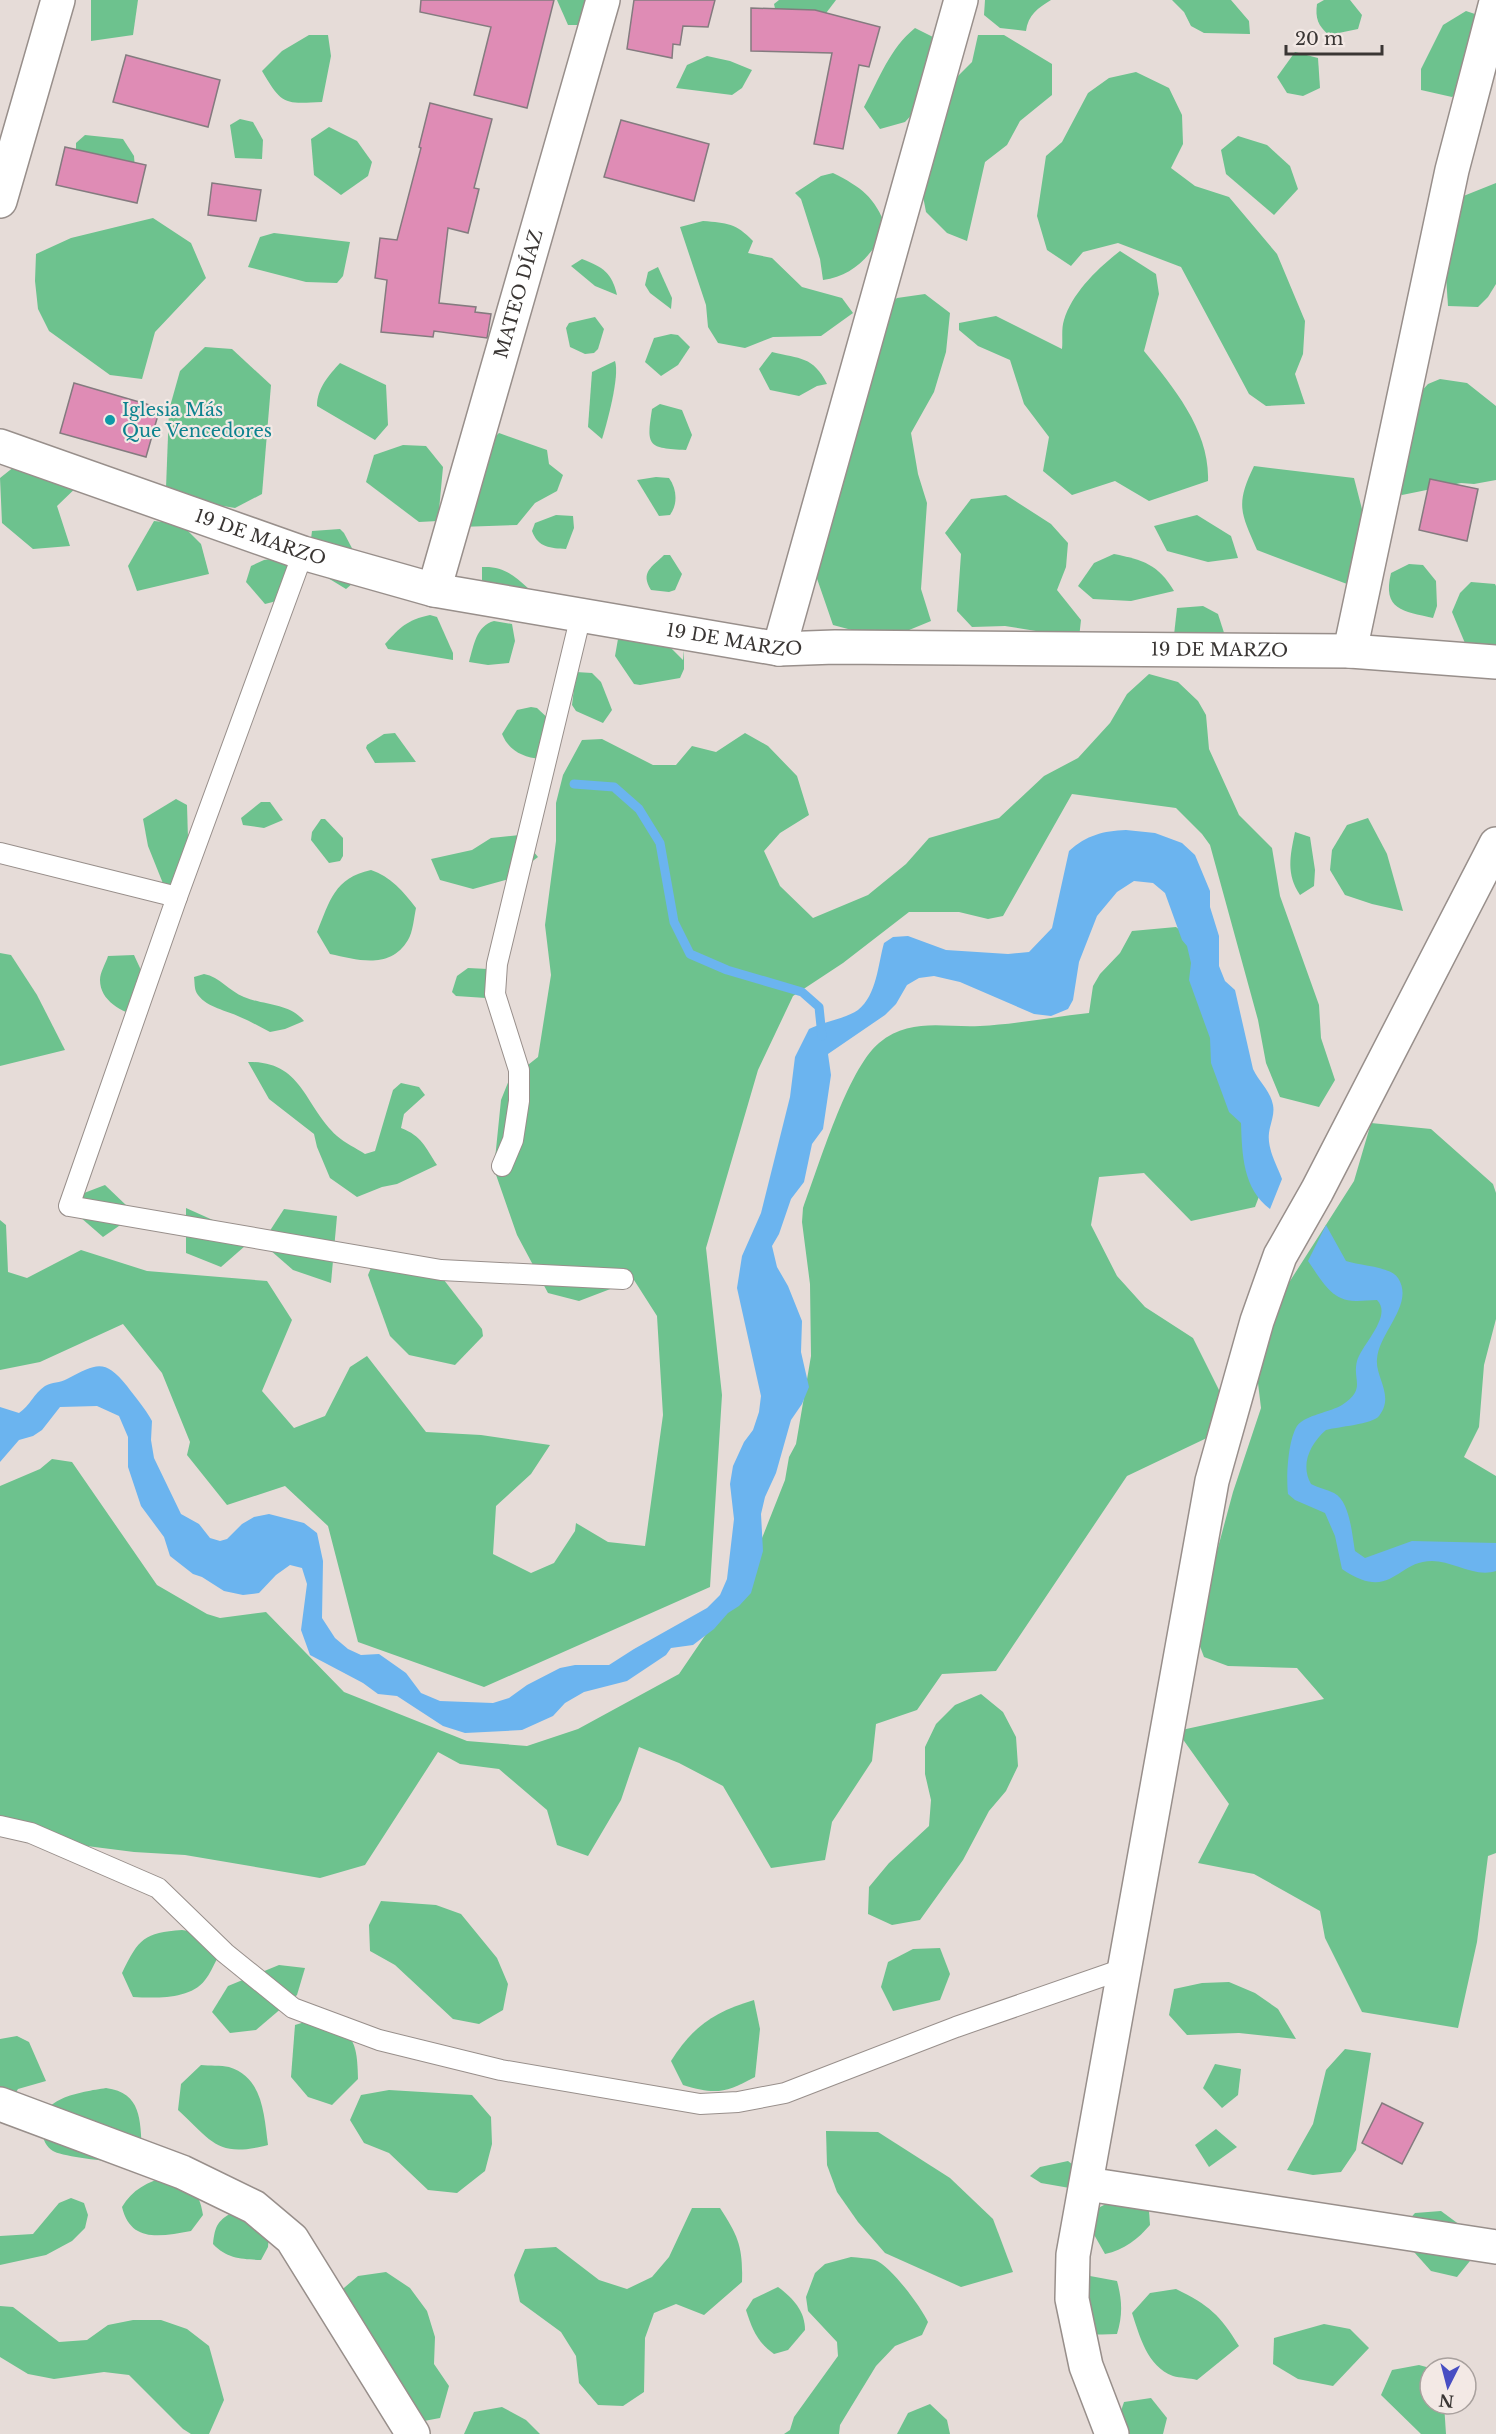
<svg xmlns="http://www.w3.org/2000/svg" width="1496" height="2434" font-family="'Libre Baskerville',serif">
	<style>
		.forest { fill: #6dc28e }
		.water { fill: #6bb4ef }
		.lines { fill: none; stroke-linecap: round; stroke-linejoin: round }
		.stream { stroke: #6bb4ef; stroke-width: 9 }
		.building { fill: #df8cb5; stroke: #847b7f; stroke-width: 1.5 }
		.lane-casing { stroke: #988f8b; stroke-width: 22 }
		.street-casing { stroke: #988f8b; stroke-width: 36 }
		.lane { stroke: #fff; stroke-width: 20 }
		.street { stroke: #fff; stroke-width: 33 }
		.culture-dot { fill: #0f9aa8; stroke: #f3e9e5; stroke-width: 2 }
		.labels { text-anchor: middle; stroke-width: 4.5; stroke-linejoin: round; paint-order: stroke }
		.street-label { font-size: 18px; fill: #3a3634; stroke: #f3e9e5 }
		.culture-label { font-size: 18px; fill: #0d838f; stroke: #f3e9e5; text-anchor: start }
	</style>
	<rect width="100%" height="100%" fill="#e6dcd8"/>
	<!-- forest -->
	<g class="forest">
		<path d="M91,0h47l-5,35 -42,6z"/>
		<path d="M557,0h48l-17,25h-20z"/>
		<path d="M779,0h57l-19,25 -39,-3 -4,-18z"/>
		<path d="M985,0h66c-13,8 -23,15 -25,31l-26,-3 -16,-13z"/>
		<path d="M1172,0h59l18,21 1,13 -46,-1 -13,-7 -7,-14z"/>
		<path d="M1324,0h26l12,15 -4,14 -29,6c-11,-9 -14,-17 -12,-31z"/>
		<path d="M1466,11l24,8 -6,58 -32,20 -31,-7v-21l22,-44z"/>
		<path d="M915,28l28,14 -25,66 -13,14 -25,7 -16,-22c15,-28 26,-59 51,-79z"/>
		<path d="M309,35h19l3,21 -9,46c-38,2 -40,3 -60,-31l20,-20z"/>
		<path d="M978,35h26l48,29v31l-32,26 -13,24 -22,17 -18,79 -20,-8 -21,-21 -7,-37 28,-88 25,-25z"/>
		<path d="M1295,52l23,6 2,30 -17,8 -16,-3 -10,-16z"/>
		<path d="M707,56l23,5 22,9 -10,18 -10,7 -56,-7 11,-23z"/>
		<path d="M1136,72l33,16 13,27 1,29 -12,24 24,18 34,11 48,57 28,67 -2,33 -8,20 10,30 -39,2 -17,-12 -68,-127 -63,-24 -35,9 -12,14 -24,-16 -10,-34 9,-60 16,-14 26,-49 21,-15z"/>
		<path d="M240,119l13,3 10,18 -1,19 -27,-1 -5,-33z"/>
		<path d="M329,127l28,14 15,21 -4,14 -27,19 -27,-20 -3,-36z"/>
		<path d="M85,135l38,4 11,17 1,13 -59,-7v-19z"/>
		<path d="M1238,136l29,9 23,21 8,23 -24,26 -48,-41 -5,-24z"/>
		<path d="M833,173c28,14 42,24 53,54 -13,27 -32,49 -63,53l-3,-21 -19,-60 -6,-6 26,-17z"/>
		<path d="M1496,183v101l-8,13 -10,10 -30,-1 -6,-90 4,-13z"/>
		<path d="M153,218l38,25 15,35 -51,54 -13,47 -32,-4 -61,-44 -11,-22 -3,-28 1,-27 35,-16z"/>
		<path d="M703,221c24,2 33,2 50,20l-5,12 24,5 30,29 40,11 11,15 -32,23 -48,1 -28,11 -27,-5 -10,-16 -2,-22 -26,-78z"/>
		<path d="M274,233l76,9 -7,34 -6,7 -31,-1 -58,-15 12,-30z"/>
		<path d="M1120,251l36,23 3,20 -15,57c30,37 66,80 64,130l-59,20 -34,-20 -43,14 -29,-24 6,-34 -25,-33 -14,-44 -32,-14 -19,-16v-7l37,-7 66,33c1,-9 -1,-20 2,-29 8,-27 34,-52 56,-69z"/>
		<path d="M582,259c21,8 30,14 35,36l-22,-9 -24,-20z"/>
		<path d="M658,267l14,31 -1,11 -21,-16 -5,-8 3,-13z"/>
		<path d="M925,294l25,19 -4,39 -12,40 -23,41 7,41 9,29 -6,86 10,32 -34,14 -34,-2 -30,-8 -20,-58 61,-250 23,-19z"/>
		<path d="M595,317l9,12 -6,20 -4,4 -9,1 -15,-7 -4,-19 3,-5z"/>
		<path d="M671,334l7,1 12,12 -12,18 -17,11 -16,-14 9,-24z"/>
		<path d="M205,347l27,2 39,36 -9,109 -27,14 -54,-9 -15,-11 3,-78 11,-39z"/>
		<path d="M772,352c28,7 41,4 55,32l-10,2 -18,10 -29,-6 -11,-21z"/>
		<path d="M615,361c5,15 -8,62 -13,78l-14,-12 4,-55z"/>
		<path d="M340,363l46,22 2,40 -13,15 -58,-34c0,-18 12,-31 23,-43z"/>
		<path d="M1440,379l27,4 29,23v74l-22,4 -13,-1 -59,12 -6,-6 23,-95 9,-10z"/>
		<path d="M660,404l22,6 10,25 -6,15c-38,-2 -40,-3 -34,-41z"/>
		<path d="M499,433l48,17 2,14 14,11 -6,16 -22,12 -18,22 -57,2 2,-59z"/>
		<path d="M403,445l23,1 17,21 -5,54 -19,1 -53,-40 8,-27z"/>
		<path d="M39,447l44,34 -26,25 13,40 -37,3 -31,-26 -2,-45z"/>
		<path d="M1254,466l100,12 10,39 1,43 -18,24 -90,-34c-16,-37 -22,-45 -3,-84z"/>
		<path d="M656,477l13,1c8,11 9,26 1,37l-11,1 -22,-36z"/>
		<path d="M1006,495l45,29 17,19 -2,24 -9,23 24,30 -2,18 -74,-12 -33,1 -15,-16 4,-57 -16,-21 26,-34z"/>
		<path d="M556,515l17,1 1,12 -8,21c-15,-1 -28,-1 -34,-18l3,-8z"/>
		<path d="M1197,515l34,21 7,22 -30,4 -41,-11 -13,-25z"/>
		<path d="M154,521l27,3 20,20 8,30 -72,17 -9,-25z"/>
		<path d="M340,529l4,4 21,40 -19,16 -23,-14 -14,-20 3,-24z"/>
		<path d="M1114,554c29,6 44,10 60,37l-43,10 -38,-2 -15,-13 16,-23z"/>
		<path d="M664,555h6l12,19 -7,16 -6,2 -18,-2c-11,-18 1,-23 13,-35z"/>
		<path d="M285,557l13,33 -6,7 -27,7 -19,-22 5,-16 13,-6z"/>
		<path d="M1409,564l14,1 13,16 1,25 -4,12c-30,-7 -51,-8 -42,-45z"/>
		<path d="M482,567c22,-1 31,8 47,22l-47,-5z"/>
		<path d="M1471,582l24,2 1,2v62h-29l-15,-36 8,-19z"/>
		<path d="M1203,606l15,8 8,25 -52,-4 3,-27z"/>
		<path d="M430,615l7,2 16,36v7l-65,-11 -3,-5c15,-17 22,-24 45,-29z"/>
		<path d="M494,621l18,3 3,17 -6,22 -21,2 -19,-3c5,-17 7,-36 25,-41z"/>
		<path d="M633,632l36,14 14,14 1,-10v19l-4,9 -40,7 -6,-1 -19,-28 3,-17z"/>
		<path d="M576,672l16,1 9,9 11,28 -9,13 -27,-12 -4,-6z"/>
		<path d="M1149,674l29,8 20,19 8,14 3,34 30,66 33,33 8,48 39,109 2,33 14,42 -16,27 -39,-10 -14,-34 -8,-43 -48,-175 -8,-11 -26,-26 -104,-14 -69,122 -15,3 -29,-7h-50l-66,51 -50,33 -35,74 -52,178 16,147 -12,192 -226,100 -126,-45 -30,-116 -43,-40 -58,19 -40,-50 3,-13 -28,-69 -39,-49 -83,38 -40,8v-150l6,5 2,47 19,6 54,-28 66,21 120,10 25,39 -30,71 32,37 31,-12 25,-49 17,-11 59,76 55,3 69,10 -19,29 -35,32 -3,48 38,19 23,-10 21,-32 1,-8 32,19 37,4 18,-131 -6,-99 -23,-36 -55,21 -31,-8 -31,-58 -23,-66 7,-69 8,-20 29,-23 13,-82 -6,-50 11,-84v-38l7,-28 19,-35 20,-1 51,26h23l16,-19 24,6 29,-19 23,13 29,30 12,39 -29,18 -16,18 16,35 33,32 55,-23 38,-31 23,-26 70,-20 45,-42 34,-18 32,-35 17,-29z"/>
		<path d="M531,707l6,1 15,14 -12,37c-17,-2 -31,-8 -38,-25l15,-24z"/>
		<path d="M395,733l21,29 -41,1 -9,-15 1,-3 17,-11z"/>
		<path d="M176,799l11,6 1,34 -3,27 -19,25 -18,-45 -5,-27z"/>
		<path d="M261,802h9l13,18 -19,8 -21,-3 -2,-7z"/>
		<path d="M1368,818l19,36 16,57 -31,-7 -27,-9 -15,-25 2,-20 15,-25z"/>
		<path d="M321,819h4l18,19v18l-3,5 -11,2 -18,-23 1,-8z"/>
		<path d="M1295,832l15,5 5,33 -1,16 -14,9c-14,-21 -10,-39 -5,-63z"/>
		<path d="M520,835l18,22 -29,22 -36,10 -33,-9 -9,-21 41,-9 19,-12z"/>
		<path d="M371,870c19,6 33,22 45,38 -2,9 -3,24 -8,32 -18,30 -50,20 -78,14l-13,-22c13,-31 17,-54 54,-62z"/>
		<path d="M1176,927l10,8 18,83 19,55 19,37 21,76 -8,21 -64,14 -47,-48 -45,4 -8,48 26,51 28,31 48,31 29,58 -11,40 -84,40 -131,195 -54,3 -25,36 -41,14 -4,37 -40,61 -7,38 -54,8 -48,-82 -44,-23 -40,-16 -18,53 -33,56 -31,-11 -10,-35 -48,-41 -39,-5 -22,-12 -73,113 -45,13 -135,-23 -51,-3 -134,-17v-349l40,-17 12,-10 20,3 85,123 50,29 13,4 46,-6 78,80 123,49 60,5 51,-17 101,-55 70,-103 36,-91 4,-23 7,-13 15,-88 -1,-72 -8,-62 1,-14c16,-42 44,-138 76,-165 32,-26 65,-15 101,-17 36,-2 73,-9 109,-13l4,-27 7,-12 20,-21 12,-22z"/>
		<path d="M0,953l11,2 26,40 28,55 -65,16z"/>
		<path d="M134,955l18,39 -12,23c-18,-5 -40,-16 -40,-37 0,-8 6,-17 8,-24z"/>
		<path d="M468,968l20,1 3,24 -5,5 -30,-2 -4,-4 5,-16z"/>
		<path d="M204,974c16,3 25,17 40,23 22,9 45,6 60,24l-19,8 -15,3c-10,-5 -20,-11 -30,-15 -14,-7 -32,-9 -42,-22 -4,-5 -3,-11 -4,-18z"/>
		<path d="M248,1062c55,-1 56,44 89,74 8,7 19,12 28,18l10,-3 18,-61 8,-7 18,4 6,8 -21,19 -3,14c21,8 24,19 36,37l-40,19 -15,3 -25,10 -27,-19 -13,-31 -3,-13 -45,-35z"/>
		<path d="M1371,1123l60,6 62,55 3,9v126l-12,46 -5,62 -15,30 32,19v377l-8,3 -11,86 -19,86 -96,-16 -37,-74 -5,-27 -66,-37 -56,-11 31,-59 -52,-73 147,-32 -27,-31 -69,-2 -24,-9 -9,-24 38,-141 28,-84 -6,-50 3,-27 96,-150z"/>
		<path d="M105,1185l23,22 1,12 -26,18 -23,-20 -9,-19z"/>
		<path d="M186,1208l29,13 30,25 -24,21 -35,-14z"/>
		<path d="M284,1209l53,7 -6,67 -38,-13 -31,-27z"/>
		<path d="M376,1256l54,6 52,67 1,7 -28,29 -46,-10 -19,-19 -22,-61z"/>
		<path d="M981,1694l22,18 13,25 2,29 -12,25 -17,20 -26,49 -43,60 -28,5 -24,-11 1,-27 20,-24 40,-37 2,-26 -6,-26v-27l11,-23 19,-19z"/>
		<path d="M381,1901l55,4 25,9 36,44 11,26 -5,26 -24,14 -26,-5 -58,-54 -25,-14 -1,-26z"/>
		<path d="M182,1930l27,4 8,25c-4,7 -7,15 -12,21 -15,20 -50,18 -72,17l-11,-24c17,-35 22,-40 60,-43z"/>
		<path d="M940,1948l10,26 -10,26 -47,11 -12,-24 7,-25 25,-13z"/>
		<path d="M279,1965l26,3 -8,27 -41,35 -26,3 -18,-21 16,-26z"/>
		<path d="M1229,1982l26,11 23,16 18,30 -57,-6 -52,2 -18,-20 5,-26 28,-6z"/>
		<path d="M754,2000l6,29 -5,48c-30,16 -39,18 -72,8l-12,-24c22,-35 43,-49 83,-61z"/>
		<path d="M321,2017c33,17 36,24 37,62l-26,26 -24,-8 -17,-20 4,-52z"/>
		<path d="M17,2036l12,6 17,39 -28,8 -7,11 -11,4v-65z"/>
		<path d="M1345,2049l26,4 -15,97 -15,22 -28,3 -26,-5 26,-46 13,-54z"/>
		<path d="M1215,2064l26,5 -3,26 -16,13 -19,-20z"/>
		<path d="M201,2065c8,1 20,0 28,2 34,10 35,48 39,78 -51,13 -55,-3 -90,-35l3,-26z"/>
		<path d="M106,2088c36,5 34,32 36,62 -6,3 -14,9 -21,11 -9,2 -61,-5 -68,-10 -7,-4 -10,-12 -11,-19 -7,-34 39,-40 64,-44z"/>
		<path d="M389,2090l83,5 19,22 1,27 -7,27 -28,22 -29,-3 -39,-37 -25,-10 -14,-23 11,-25z"/>
		<path d="M1216,2129l21,18 -28,20 -14,-22z"/>
		<path d="M826,2131l52,1 72,46 43,41 20,53 -52,15 -76,-34 -27,-31 -21,-30 -10,-27z"/>
		<path d="M1068,2161l23,18 -10,11 -40,-7 -11,-7 10,-9z"/>
		<path d="M167,2177c23,10 32,12 36,38l-12,16c-29,5 -60,13 -69,-24 10,-17 26,-26 45,-30z"/>
		<path d="M71,2198l13,5 4,12 -3,13 -13,13 -26,14 -46,10v-29l33,-2 26,-31z"/>
		<path d="M1112,2201l37,10 1,14c-12,14 -26,25 -45,29l-13,-23 -2,-14 10,-10z"/>
		<path d="M692,2208h28c19,29 23,40 22,74l-38,33 -28,-11 -22,9 -9,25 -1,54 -21,14 -25,-1 -19,-22 -3,-27 -15,-24 -41,-30 -6,-27 11,-26 31,-2 43,33 28,9 25,-12 17,-20z"/>
		<path d="M235,2211l34,23 -1,13 -7,13c-19,-1 -34,-1 -48,-16 2,-19 5,-24 22,-33z"/>
		<path d="M1441,2211l23,17 10,28 -17,21 -26,-6 -34,-38 18,-20z"/>
		<path d="M851,2257c8,1 17,1 24,3 16,6 46,47 53,62l-6,13 -27,11 -19,20 -36,59 -1,9h-55l6,-4 4,-13 44,-61 -1,-14 -29,-31 -2,-14 9,-24 10,-9z"/>
		<path d="M386,2272l24,16 17,23 8,26 -1,27 15,22 -9,32 -27,5 -75,-130 20,-17z"/>
		<path d="M1090,2276l27,5c5,18 6,34 0,53 -26,1 -42,2 -59,-20 2,-19 13,-33 32,-38z"/>
		<path d="M778,2287c15,11 27,24 27,43l-17,20 -14,4c-17,-12 -22,-25 -28,-44l7,-11z"/>
		<path d="M1176,2289c33,16 44,26 63,57l-42,34c-7,-2 -17,-2 -24,-4 -26,-10 -33,-39 -41,-63l18,-20z"/>
		<path d="M0,2306l13,1 46,35 28,-2 21,-15 25,-5h28l26,9 22,17 15,54 -15,34h-18l-8,-5 -54,-54 -25,-3 -50,7 -26,-5 -28,-17z"/>
		<path d="M1324,2324l26,5 19,19 -36,38 -35,-7 -25,-15 1,-26z"/>
		<path d="M1419,2365l11,3v36h14l2,30h-25l-40,-39 11,-25z"/>
		<path d="M1151,2398l16,20 -4,16h-50l11,-32z"/>
		<path d="M930,2404l17,16 3,14h-53l11,-21z"/>
		<path d="M502,2407l24,13 14,14h-76l10,-22z"/>
	</g>
	<!-- water -->
	<g class="water">
		<path d="M1126,830l29,3 27,10 13,12 15,36v16l9,29v30l6,15 10,9 18,79c6,13 17,21 20,36 2,10 -3,19 -4,28 -2,16 8,32 13,46l-12,30c-27,-20 -28,-55 -29,-86l-12,-11 -18,-49 -1,-25 -21,-58 2,-17 -4,-17 -5,-6 -17,-47 -12,-10 -19,-2 -17,11 -20,24 -18,46 -6,38 -5,9 -17,7 -17,-2 -74,-32 -26,-6 -15,2 -12,7 -11,19 -11,11 -57,39 3,21 -8,54 -11,15 -8,38 -13,17 -12,35 -7,12 5,21 11,19 14,35 -1,31 8,35 -7,17 -11,16 -15,53 -11,24 -4,17 2,37 -12,42 -12,13 -11,7 -14,16 -21,16 -22,3 -5,7 -39,26 -43,11 -19,11 -12,13 -31,14 -57,3 -22,-7 -46,-30 -19,-2 -15,-11 -53,-28 -9,-25 6,-46 -5,-16 -12,-3 -14,10 -17,18 -16,2 -19,-4 -22,-14 -9,-3 -23,-18 -6,-19 -23,-31 -13,-39v-30l-9,-21 -22,-10 -37,1 -18,23 -9,6 -14,4 -19,22v-55l19,6c11,-7 15,-20 26,-27 7,-4 15,-3 22,-7 30,-15 37,-21 60,7 9,12 18,22 25,35l-1,19 3,18 27,56 18,10 11,14 10,3 7,-2 15,-15 12,-7 15,-3 35,9 13,10 6,28 -1,57 13,20 13,11 13,6 18,-1 27,19 15,20 19,8 53,2 16,-5 18,-13 33,-17 15,-3h34l25,-16 73,-41 13,-13 7,-16 7,-60 -4,-35 3,-18 11,-24 9,-12 6,-18 2,-16 -24,-108 5,-32 19,-43 29,-116 5,-40 14,-28c14,-7 38,-11 49,-19 19,-15 20,-46 26,-67l9,-6 15,-1 38,14 62,4 21,-2 23,-24 17,-77c18,-16 34,-20 57,-21z"/>
		<path d="M1326,1225l20,36c14,5 44,5 52,17 17,26 -19,54 -21,81 -2,18 18,37 2,57 -6,8 -42,11 -53,14 -16,14 -26,35 -15,54 7,4 15,5 23,9 16,8 18,42 21,58l10,7 47,-17 84,2v28c-21,7 -43,-10 -64,-10 -37,0 -40,42 -90,8l-7,-33 -10,-23 -30,-13 -7,-6c-2,-18 0,-53 9,-68 8,-11 34,-14 45,-21 25,-17 10,-24 15,-44 5,-17 36,-45 20,-61 -7,0 -13,1 -20,1 -26,1 -36,-22 -49,-40z"/>
	</g>
	<g class="lines">
		<!-- stream -->
		<path class="stream" d="M574,784l40,3 25,22 21,34 14,79 16,32 37,16 75,22 17,15 3,29"/>
	</g>
	<!-- building -->
	<g class="building">
		<path d="M421,0h133l-27,108 -53,-13 17,-68 -71,-15z"/>
		<path d="M634,0h81l-7,27 -25,-1 -3,19 -7,-1 -1,14 -45,-9z"/>
		<path d="M751,8l64,2 65,17 -11,40 -10,-2 -16,84 -29,-5 18,-91 -81,-2z"/>
		<path d="M126,55l94,25 -12,47 -95,-25z"/>
		<path d="M430,103l62,16 -18,69 5,1 -11,44 -20,-5 -9,75 37,4 -1,5 16,2 -4,24 -53,-7 -1,6 -52,-5 6,-52 -12,-2 5,-40 17,2 24,-92 -2,-1z"/>
		<path d="M621,120l88,24 -15,57 -90,-24z"/>
		<path d="M65,147l81,18 -9,38 -81,-18z"/>
		<path d="M212,183l49,7 -5,31 -48,-6z"/>
		<path d="M74,383l86,25 -14,49 -86,-24z"/>
		<path d="M1430,479l48,10 -11,52 -48,-11z"/>
		<path d="M1382,2103l41,20 -21,41 -40,-21z"/>
	</g>
	<g class="lines">
		<!-- lane casing -->
		<g class="lane-casing">
			<g id="lane">
				<path d="M303,553l-126,344 -108,309 372,64 182,9"/>
				<path d="M0,853l177,44"/>
				<path d="M502,1166l11,-26 6,-39v-31l-24,-76 2,-30 84,-349"/>
				<path d="M0,1826l31,7 127,55 67,65 68,55 86,32 122,30 199,34 38,-2 47,-9 171,-66 170,-59"/>
			</g>
		</g>
		<!-- street casing -->
		<g class="street-casing">
			<g id="street">
				<path d="M0,201l58,-201"/>
				<path id="s1" d="M0,446l303,107 131,37 345,59 56,-2 515,4 146,11"/>
				<path id="s2" d="M434,590l169,-590"/>
				<path d="M779,649l182,-649"/>
				<path d="M1350,651l102,-481 44,-168"/>
				<path d="M0,2104l182,68 72,35 38,32 121,195"/>
				<path d="M1087,2184l409,63"/>
				<path d="M1112,2434l-26,-68 -14,-67 1,-44 139,-774 45,-160 23,-65 37,-65 179,-347"/>
			</g>
		</g>
		<!-- lane -->
		<use href="#lane" class="lane"/>
		<!-- street -->
		<use href="#street" class="street"/>
	</g>
	<!-- markers -->
	<circle class="culture-dot" cx="110" cy="420" r="6"/>
	<g class="labels">
		<!-- street labels -->
		<g class="street-label">
			<text dy="6" stroke="none"><textPath href="#s2" startOffset="308">MATEO DÍAZ</textPath></text>
			<text dy="6" stroke="none"><textPath href="#s1" startOffset="276">19 DE MARZO</textPath></text>
			<text dy="6" stroke="none"><textPath href="#s1" startOffset="762">19 DE MARZO</textPath></text>
			<text dy="6" stroke="none"><textPath href="#s1" startOffset="1248">19 DE MARZO</textPath></text>
		</g>
		<!-- culture labels -->
		<g class="culture-label">
			<text x="122" y="416">Iglesia Más<tspan x="122" dy="21">Que Vencedores</tspan></text>
		</g>
	</g>
	<!-- north arrow -->
	<g transform="translate(1448 2386) rotate(186)"><circle r="28" fill="#f3e9e5" stroke="#a9a19e" stroke-width="1.5"/>
	<path d="M0-4.5L10 22L0 15L-10 22Z" fill="#484ec3"/>
	<text y="-9" font-size="16" font-weight="bold" text-anchor="middle" fill="#3a3634">N</text>
	</g>
	<!-- scale -->
	<path d="M1286 45v9h96v-9" fill="none" stroke="#3a3634" stroke-width="3"/>
	<text x="1295" y="45" font-size="18" fill="#3a3634" stroke="#f3e9e5" stroke-width="4.5" paint-order="stroke">20 m</text>
</svg>
